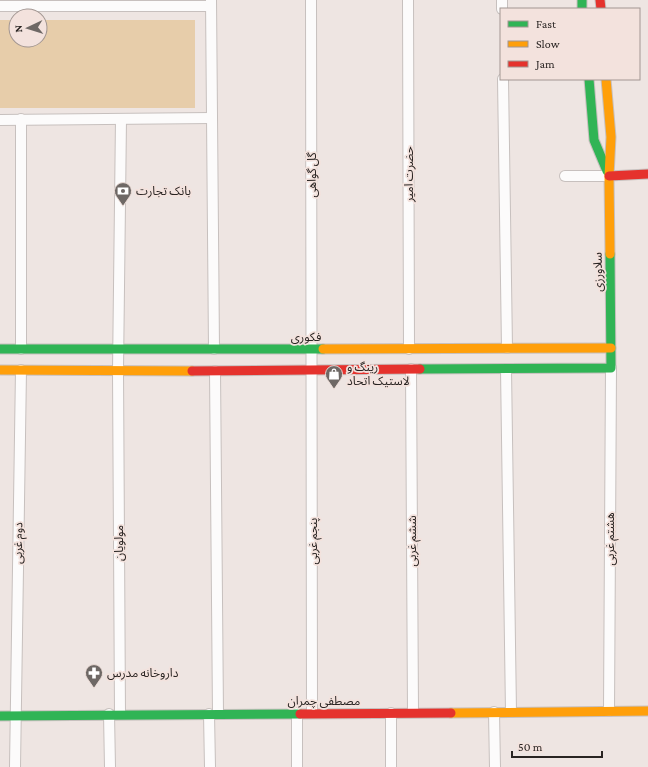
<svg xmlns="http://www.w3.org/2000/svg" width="648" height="767" font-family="'Crimson Pro','Noto Sans Arabic',serif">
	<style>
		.green { fill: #e7cdaa }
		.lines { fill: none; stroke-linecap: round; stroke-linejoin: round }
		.street-casing { stroke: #c7c0be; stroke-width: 12 }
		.fast-casing { stroke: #c7c0be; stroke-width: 11 }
		.slow-casing { stroke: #c7c0be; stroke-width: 11 }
		.jam-casing { stroke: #c7c0be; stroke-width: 11 }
		.street { stroke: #fcfbfb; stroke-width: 10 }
		.fast { stroke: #30b455; stroke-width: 9 }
		.slow { stroke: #ff9f0a; stroke-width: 9 }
		.jam { stroke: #e5322d; stroke-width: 9 }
		.labels { text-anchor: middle; stroke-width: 3.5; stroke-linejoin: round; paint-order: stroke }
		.street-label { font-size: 12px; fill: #292422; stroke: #f3e2dd }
		.poi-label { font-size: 12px; fill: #292422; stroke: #f3e2dd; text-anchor: start }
	</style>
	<rect width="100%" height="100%" fill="#eee5e2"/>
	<!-- green -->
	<path class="green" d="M0,20h16v20h24v-20h155v88h-195z"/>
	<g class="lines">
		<!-- street casing -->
		<g class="street-casing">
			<g id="street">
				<path d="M211,0l3,349"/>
				<path d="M311,0l1,713"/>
				<path d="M408,0l1,349"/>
				<path d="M502,0v9"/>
				<path d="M0,6h211"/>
				<path d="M503,79l4,269"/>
				<path d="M21,119v230"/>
				<path d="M0,120l212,-2"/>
				<path d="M565,176h44"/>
				<path d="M411,369l2,343"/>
				<path d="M506,369l5,343"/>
				<path d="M215,371l3,343"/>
				<path d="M609,711l2,-343"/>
				<path d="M494,712l1,55"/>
				<path d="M297,713v54"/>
				<path d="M391,713v54"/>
				<path d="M109,714l1,53"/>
				<path d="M120,714l-2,-343 3,-252"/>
				<path d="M209,714l1,53"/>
				<path d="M15,767l6,-397"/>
			</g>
		</g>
		<!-- fast casing -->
		<g class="fast-casing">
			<g id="fast">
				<path d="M582,0v9"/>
				<path d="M589,79l5,61 13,31"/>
				<path d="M0,349h323"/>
				<path d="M420,369l191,-1 -1,-114"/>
				<path d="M0,716l300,-2"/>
			</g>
		</g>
		<!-- slow casing -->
		<g class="slow-casing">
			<g id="slow">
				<path d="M606,79l5,58 -2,39 1,78"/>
				<path d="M323,349l288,-1"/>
				<path d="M0,370l192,1"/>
				<path d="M451,713l197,-2"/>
			</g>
		</g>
		<!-- jam casing -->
		<g class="jam-casing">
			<g id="jam">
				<path d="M600,0l1,9"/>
				<path d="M609,176l39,-2"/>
				<path d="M192,371l228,-2"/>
				<path d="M300,714l151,-1"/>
			</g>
		</g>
		<!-- street -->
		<use href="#street" class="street"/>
		<!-- fast -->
		<use href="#fast" class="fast"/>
		<!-- slow -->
		<use href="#slow" class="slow"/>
		<!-- jam -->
		<use href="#jam" class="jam"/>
	</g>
	<!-- icons -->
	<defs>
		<g id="bank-pin" transform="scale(0.9)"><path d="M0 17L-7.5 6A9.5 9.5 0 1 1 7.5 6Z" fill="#6e6865" stroke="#f3e2dd"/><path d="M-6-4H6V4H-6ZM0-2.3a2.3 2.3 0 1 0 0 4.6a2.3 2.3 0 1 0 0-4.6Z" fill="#fff"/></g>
		<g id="shop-pin" transform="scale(0.9)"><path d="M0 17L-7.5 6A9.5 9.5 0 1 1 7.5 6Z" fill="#6e6865" stroke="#f3e2dd"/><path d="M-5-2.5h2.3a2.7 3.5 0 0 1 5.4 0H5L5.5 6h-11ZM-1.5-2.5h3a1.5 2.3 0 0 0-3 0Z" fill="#fff"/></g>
		<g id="pharmacy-pin" transform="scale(0.9)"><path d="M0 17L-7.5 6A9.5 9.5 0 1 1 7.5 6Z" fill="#6e6865" stroke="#f3e2dd"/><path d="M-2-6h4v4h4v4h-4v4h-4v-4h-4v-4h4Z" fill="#fff"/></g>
	</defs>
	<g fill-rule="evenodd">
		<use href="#bank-pin" x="123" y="191"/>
		<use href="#shop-pin" x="334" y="374"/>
		<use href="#pharmacy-pin" x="94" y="673"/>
	</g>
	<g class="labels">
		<!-- street labels -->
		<g class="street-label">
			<text transform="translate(409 174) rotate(-90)" y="4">حضرت امیر</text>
			<text transform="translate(312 175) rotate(-90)" y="4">گل گواهی</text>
			<text transform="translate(598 272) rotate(-91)" y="4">سلاورزی</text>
			<text x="306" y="341">فکوری</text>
			<text transform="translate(610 539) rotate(-90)" y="4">هشتم غربی</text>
			<text transform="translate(313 541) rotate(-90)" y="4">پنجم غربی</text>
			<text transform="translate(412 541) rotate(-90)" y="4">ششم غربی</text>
			<text transform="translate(18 543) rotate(-89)" y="4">دوم غربی</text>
			<text transform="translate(119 543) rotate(-90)" y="4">مولویان</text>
			<text x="324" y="705">مصطفی چمران</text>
		</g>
		<!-- poi labels -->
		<g class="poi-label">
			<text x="136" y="195">بانک تجارت</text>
			<text x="347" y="371">رینگ و<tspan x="347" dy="14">لاستیک اتحاد</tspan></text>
			<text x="107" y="677">داروخانه مدرس</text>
		</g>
	</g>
	<!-- legend -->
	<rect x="500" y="8" width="140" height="72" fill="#f3e2dd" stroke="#a29692"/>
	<rect x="508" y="21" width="20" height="6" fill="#30b455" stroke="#a29692"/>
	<text x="536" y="28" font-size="12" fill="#292422">Fast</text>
	<rect x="508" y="41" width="20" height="6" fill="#ff9f0a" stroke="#a29692"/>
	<text x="536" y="48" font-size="12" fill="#292422">Slow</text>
	<rect x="508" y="61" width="20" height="6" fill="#e5322d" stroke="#a29692"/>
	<text x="536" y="68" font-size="12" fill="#292422">Jam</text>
	<!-- north arrow -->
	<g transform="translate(28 28) rotate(266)"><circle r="19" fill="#f3e2dd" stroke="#a29692"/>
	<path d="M0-3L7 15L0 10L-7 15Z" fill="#6e6865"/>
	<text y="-6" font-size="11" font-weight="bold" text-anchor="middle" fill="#292422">N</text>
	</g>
	<!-- scale -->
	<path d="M512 751v6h90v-6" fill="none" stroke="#292422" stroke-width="2"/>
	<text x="518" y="751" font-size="12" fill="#292422" stroke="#f3e2dd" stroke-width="3" paint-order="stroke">50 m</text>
</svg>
